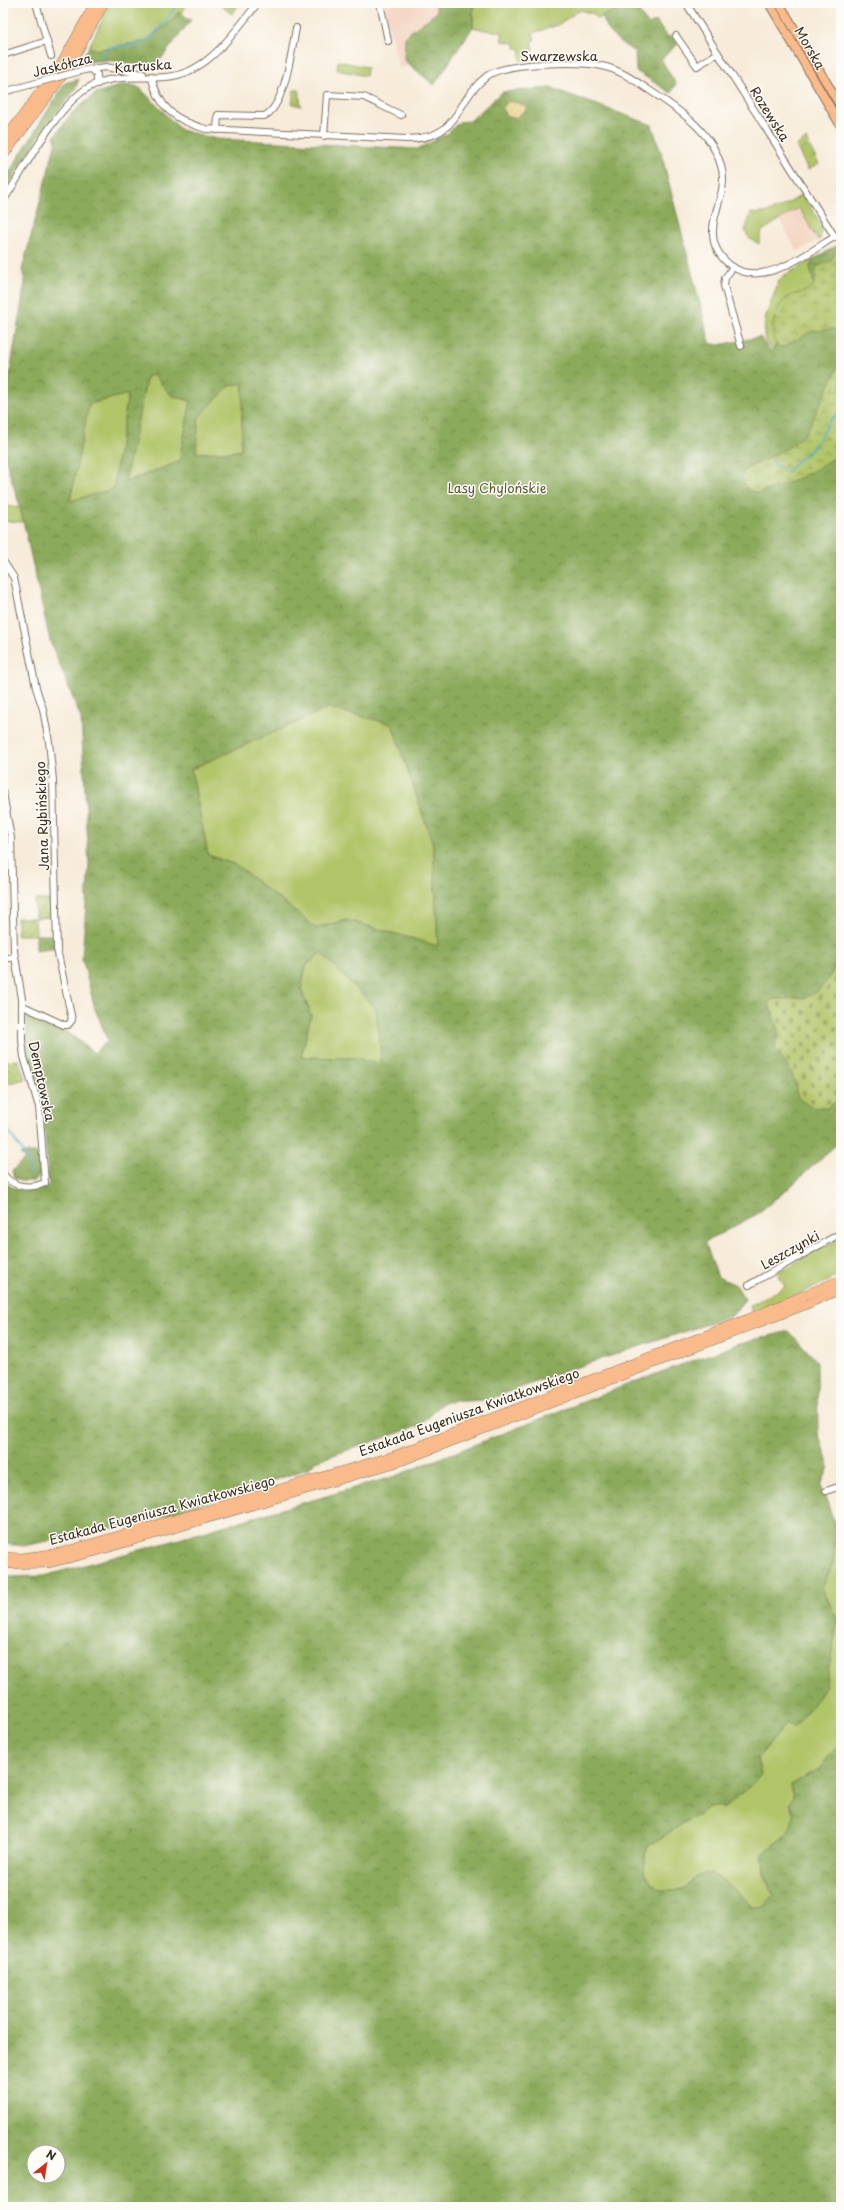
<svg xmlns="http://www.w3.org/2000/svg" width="844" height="2210" font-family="'Playpen Sans',sans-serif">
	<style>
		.built { fill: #f4d3c0 }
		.grass { fill: #b0c468; stroke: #767743 }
		.forest { fill: url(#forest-crowns); stroke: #646a3d; fill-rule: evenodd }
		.wetland { fill: url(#wetland-marsh); stroke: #767743 }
		.sand { fill: url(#sand-dots); stroke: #94825e }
		.cemetery { fill: url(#cemetery-stones); stroke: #767743 }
		.park { fill: url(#park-crowns); stroke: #767743 }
		.garden { fill: url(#garden-furrows); stroke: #767743 }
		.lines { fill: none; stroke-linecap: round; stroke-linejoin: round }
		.stream { stroke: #4aacc9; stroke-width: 1.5 }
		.minor-casing { stroke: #7d6e5f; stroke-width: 8 }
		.major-casing { stroke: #7d6e5f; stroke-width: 10 }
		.highway-casing { stroke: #7d6e5f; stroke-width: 10 }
		.minor { stroke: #fff; stroke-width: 6 }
		.major { stroke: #fabb8c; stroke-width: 8 }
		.highway { stroke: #fabb8c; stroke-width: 9 }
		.minor-bridge-casing { stroke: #7d6e5f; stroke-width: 8; stroke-linecap: butt }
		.minor-bridge { stroke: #fff; stroke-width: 6 }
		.labels { text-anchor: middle; stroke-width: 3; stroke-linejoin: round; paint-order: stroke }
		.street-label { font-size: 13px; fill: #3b2a1e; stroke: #fdfcf7 }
		.park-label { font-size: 13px; fill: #5e5834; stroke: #fdfcf7 }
	</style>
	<defs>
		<pattern id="forest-crowns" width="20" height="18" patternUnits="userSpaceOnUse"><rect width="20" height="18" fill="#8caa5c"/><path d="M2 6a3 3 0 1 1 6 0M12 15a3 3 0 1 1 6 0" fill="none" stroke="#748b4b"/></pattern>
		<pattern id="wetland-marsh" width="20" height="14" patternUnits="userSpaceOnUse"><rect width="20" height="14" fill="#b0c468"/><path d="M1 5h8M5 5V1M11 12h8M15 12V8" fill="none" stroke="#909f55"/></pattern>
		<pattern id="sand-dots" width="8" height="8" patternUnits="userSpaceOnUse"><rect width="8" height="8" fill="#eeda9e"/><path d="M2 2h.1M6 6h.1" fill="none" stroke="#cdbb88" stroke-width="1.8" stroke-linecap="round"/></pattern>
		<pattern id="cemetery-stones" width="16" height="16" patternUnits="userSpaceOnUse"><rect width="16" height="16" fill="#b0c468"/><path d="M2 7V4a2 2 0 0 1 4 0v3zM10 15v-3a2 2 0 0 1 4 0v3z" fill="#909f55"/></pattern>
		<pattern id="park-crowns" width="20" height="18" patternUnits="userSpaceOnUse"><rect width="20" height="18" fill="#b0c468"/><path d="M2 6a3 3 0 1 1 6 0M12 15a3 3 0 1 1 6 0" fill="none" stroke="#909f55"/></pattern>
		<pattern id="garden-furrows" width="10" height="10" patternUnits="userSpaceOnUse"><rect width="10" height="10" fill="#b0c468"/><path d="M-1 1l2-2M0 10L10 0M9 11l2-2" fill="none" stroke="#909f55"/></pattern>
	</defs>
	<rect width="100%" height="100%" fill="#fdfcf7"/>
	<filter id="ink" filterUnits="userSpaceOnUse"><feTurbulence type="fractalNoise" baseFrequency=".025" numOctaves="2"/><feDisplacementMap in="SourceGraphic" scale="8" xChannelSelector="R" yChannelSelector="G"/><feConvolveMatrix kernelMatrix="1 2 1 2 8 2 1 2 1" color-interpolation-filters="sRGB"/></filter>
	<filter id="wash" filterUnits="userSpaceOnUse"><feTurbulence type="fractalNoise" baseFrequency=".012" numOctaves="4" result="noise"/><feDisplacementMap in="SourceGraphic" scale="16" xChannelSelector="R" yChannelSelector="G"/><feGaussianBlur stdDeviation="0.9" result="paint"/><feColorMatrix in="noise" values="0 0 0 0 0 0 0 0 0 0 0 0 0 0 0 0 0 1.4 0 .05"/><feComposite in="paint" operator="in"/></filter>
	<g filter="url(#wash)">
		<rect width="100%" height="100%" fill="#f7ebd9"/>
		<!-- built -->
		<g class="built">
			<path d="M383,3h55l15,54 -54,11z"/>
			<path d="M800,207l18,33 -20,12 -19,-34z"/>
		</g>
		<!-- grass -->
		<g class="grass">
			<path d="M110,3h79l-8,10 -2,-1 -11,12 -22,17 -50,9 -7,-3z"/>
			<path d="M218,3h22l-8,11z"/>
			<path d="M483,3h122l9,3 3,4 -19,9 -4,-5 -15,-4 -21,15 -25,8 2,7 -4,1 2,9 -6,10h-7l1,-11 -6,-1v-5l-13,-2v-9l-18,-2 -11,-3v-23z"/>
			<path d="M338,61l29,6 -1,9 -29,-6z"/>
			<path d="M802,194l20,31 -2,14 -2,1 -19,-32c-13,7 -24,15 -37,23l-3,13 -9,-5 -5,-8 6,-18c16,3 39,-9 51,-19z"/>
			<path d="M814,259l-4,7 4,18 -15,17 -26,50 -9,-14 1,-19 14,-37 4,-5z"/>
			<path d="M154,375l17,20 20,6 -12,61 -55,20 23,-106z"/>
			<path d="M243,383l-2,68 -45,2 2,-36 31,-31z"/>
			<path d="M128,394l-15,96 -43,11 19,-97z"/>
			<path d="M3,506l17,1 3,15 -20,-1z"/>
			<path d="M329,708l63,16 41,121 5,101 -91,-26 -31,8 -80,-63 -28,-10 -17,-86z"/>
			<path d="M321,952l55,57 4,32 1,25 -24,-8 -56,-1 10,-42 -10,-26 5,-23z"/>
			<path d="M841,1237v37l-27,14 -62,25 -3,-7 36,-19 -8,-15 13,-6z"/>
			<path d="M837,1530l4,2v210l-22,27 -28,16 2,12 -3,7c10,28 -10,33 -27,50l1,20 10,21 -9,11 -13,2 -27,-25 -27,-7 -14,14h-25l-15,-17 2,-26 63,-40 7,-1 7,2 23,-18 15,-15 -4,-16 29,-36 8,5 44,-108 -16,-32 11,-25z"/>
		</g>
		<!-- forest -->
		<g class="forest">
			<path d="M435,3l38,1v23l-39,58 -30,-25 1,-24 32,-24z"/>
			<path d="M605,3h33l6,4 -5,5 10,13 7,-4 11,16 4,-1 7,8 -17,15 15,25 -5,9 -35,-22 -1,-19c-15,-9 -29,-19 -33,-37l15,-5 -3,-4z"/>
			<path d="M179,12l12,8 -30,39 -13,9c-29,-8 -41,-10 -70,-4l11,-17 8,3 49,-9 22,-17z"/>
			<path d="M79,79l-4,11 -29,36 -43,67v-14l4,-3 58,-93z"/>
			<path d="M123,85l13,1 5,3 40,41 36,9 201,10 29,-15 12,-12 11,-1 32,-29 49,-4 101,37 9,27 49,191 8,2 42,-8 12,16 27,-52 15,-17 -4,-18 4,-7 27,-16v715c-24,39 -23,41 -69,41l-3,7 10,23 -4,20 17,24 6,25 29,10 14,-10v42l-51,47 -33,27 -52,28 13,35 18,8 9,14 -13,17 -161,53 -84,31 -43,2 -23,23 -105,36 -8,8 -156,51 -129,26 -20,-2v-364c13,15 29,11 46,6l-5,-63 -6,-29 -11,-40v-43l38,19 29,23 14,-12 -13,-32 -13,-51 7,-93 -8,-147 -31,-77 -30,-134 -15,-49 -2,-44 22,-132 -3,-12 34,-129 -2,-4 16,-22 26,-22zM154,375l17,20 20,6 -12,61 -54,20 22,-106zM243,383l-2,68 -45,2 3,-36 30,-31zM128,394l-15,95 -43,12 19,-97zM329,708l63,16 41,121 5,101 -91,-26 -31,8 -80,-63 -28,-10 -17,-86zM321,953l55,56 4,32 1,24 -24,-7 -56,-1 10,-42 -10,-26 5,-23z"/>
			<path d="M36,935h18v13l-18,3z"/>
			<path d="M25,1153h11l3,7 1,16 -6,5h-14l-6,-3 -2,-7 13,-12 -5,-4z"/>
			<path d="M789,1331l28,30 1,71 11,35 -8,18 16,45 -4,33 -11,25 16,32 -13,68 -31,40 -8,-5 -29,36 4,16 -15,15 -23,18 -7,-2 -7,1 -63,40 -2,26 15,17h24c6,-6 13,-16 22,-17 14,-1 38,25 47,34l13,-1 9,-11 -10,-21 -1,-20c18,-17 37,-22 27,-51l3,-6 -2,-12 28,-16 22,-27v465h-838v-630l41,-1 125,-34 226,-66 239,-94 107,-39zM34,2152h24v24h-24z"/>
		</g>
		<!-- wetland -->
		<g class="wetland">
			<path d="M841,246v82l-29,3 -25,14 -7,2 -5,-4c-5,-16 -1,-38 15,-47 7,-4 15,-2 21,-8 5,-5 5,-13 5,-21l15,-6 5,-10z"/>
			<path d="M841,361v92c-27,19 -52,32 -84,40l-9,-4 -7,-11 3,-7 47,-25 15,-13z"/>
		</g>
		<!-- sand -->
		<path class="sand" d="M509,101l15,4 3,4 -12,9 -9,-2 -3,-9z"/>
		<!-- cemetery -->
		<path class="cemetery" d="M841,958v140l-14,10 -16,-1 -13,-9 -6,-25 -17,-24 4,-20 -6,-12 -4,-15 3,-3c46,0 45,-2 69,-41z"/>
		<!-- park -->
		<g class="park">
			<path d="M294,90h5l2,16 -9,-2z"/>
			<path d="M806,139l13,25 -11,6 -12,-24z"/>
		</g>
		<!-- garden -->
		<g class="garden">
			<path d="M35,900h18l1,17 -19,1z"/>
			<path d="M17,918h18l1,17h-19z"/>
			<path d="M19,1060l6,19 -22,6v-24z"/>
		</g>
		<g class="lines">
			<!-- stream -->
			<g class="stream">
				<path d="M101,56c7,-14 27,-8 40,-12 11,-4 30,-31 39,-41"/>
				<path d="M773,462l9,9h6l12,-13h3c3,-6 7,-6 11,-11 8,-11 15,-30 27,-36"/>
				<path d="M3,1123l24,35 4,18"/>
			</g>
		</g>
	</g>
	<g filter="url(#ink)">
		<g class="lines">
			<!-- minor casing -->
			<g class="minor-casing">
				<g id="minor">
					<path d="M36,3l15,53"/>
					<path d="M380,3l8,38"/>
					<path d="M686,3l149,234"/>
					<path d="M676,36l21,30 21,-13"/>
					<path d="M3,55l44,-14"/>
					<path d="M92,69l5,6v9"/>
					<path d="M84,70l22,-3 37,7"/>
					<path d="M151,76c8,32 23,44 55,53l201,10c56,-1 45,-36 80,-63 19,-14 92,-15 115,-10 18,4 32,14 47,24 30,20 65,42 73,80 5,22 -10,41 -9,63 0,13 7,24 17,32 33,26 81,-15 111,-32"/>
					<path d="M3,92l26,-7"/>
					<path d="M217,130l1,-15 46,1c21,-8 28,-68 32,-88"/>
					<path d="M324,136l3,-41 37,2 37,18"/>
					<path d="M3,201c21,-31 52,-92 83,-112 27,-16 51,-10 80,-12 42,-3 67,-44 92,-74"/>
					<path d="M733,267l-8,11 -1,8 17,60"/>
					<path d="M3,561l11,17 22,110 7,21 6,33 4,38 4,169 15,71 -4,5h-4l-41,-19"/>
					<path d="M3,793l8,45 3,113 8,48v41l2,17 15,50 6,76c-15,6 -32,5 -42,-9"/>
					<path d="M3,959l12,-2"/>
					<path d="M749,1285l92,-52"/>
					<path d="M826,1491l15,-5"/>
				</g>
			</g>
			<!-- major casing -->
			<g class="major-casing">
				<g id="major">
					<path d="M769,3l72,123"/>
					<path d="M779,3l62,104"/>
				</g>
			</g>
			<!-- highway casing -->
			<g class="highway-casing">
				<g id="highway">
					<path d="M3,142l59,-79 33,-60"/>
					<path d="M3,156l66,-89 35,-64"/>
					<path d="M3,1557l18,1 39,-5 334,-97 354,-137 93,-39"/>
					<path d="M3,1564l46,-1 44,-11 305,-90 409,-158 34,-15"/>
				</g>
			</g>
			<!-- minor -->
			<use href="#minor" class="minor"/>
			<!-- major -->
			<use href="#major" class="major"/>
			<!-- highway -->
			<use href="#highway" class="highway"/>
			<!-- minor-bridge casing -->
			<g class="minor-bridge-casing">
				<path id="minor-bridge" d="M29,85l55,-15"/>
			</g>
			<!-- minor-bridge -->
			<use href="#minor-bridge" class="minor-bridge"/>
		</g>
	</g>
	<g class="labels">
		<!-- street labels -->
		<g class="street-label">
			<text transform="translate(810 48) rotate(60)" y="5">Morska</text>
			<text x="559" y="61">Swarzewska</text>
			<text transform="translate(62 65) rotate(-14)" y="5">Jaskółcza</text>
			<text transform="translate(143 66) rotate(-4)" y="5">Kartuska</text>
			<text transform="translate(770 114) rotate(58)" y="5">Rozewska</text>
			<text transform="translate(42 816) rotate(-92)" y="5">Jana Rybińskiego</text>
			<text transform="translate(42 1081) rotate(78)" y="5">Demptowska</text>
			<text transform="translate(790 1250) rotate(-29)" y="5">Leszczynki</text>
			<text transform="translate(469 1412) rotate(-20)" y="5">Estakada Eugeniusza Kwiatkowskiego</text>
			<text transform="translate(162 1510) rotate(-15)" y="5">Estakada Eugeniusza Kwiatkowskiego</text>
		</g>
		<!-- park labels -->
		<g class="park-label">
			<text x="497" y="493">Lasy Chylońskie</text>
		</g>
	</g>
	<!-- margin -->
	<rect width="844" height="2210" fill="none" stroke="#fdfcf7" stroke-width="16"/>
	<!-- north arrow -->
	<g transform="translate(46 2164) rotate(30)"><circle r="19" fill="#fdfcf7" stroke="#afa8a0"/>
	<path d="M0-3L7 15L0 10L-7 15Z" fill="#c8321e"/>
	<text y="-6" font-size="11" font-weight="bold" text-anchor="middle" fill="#3b2a1e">N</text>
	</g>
</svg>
